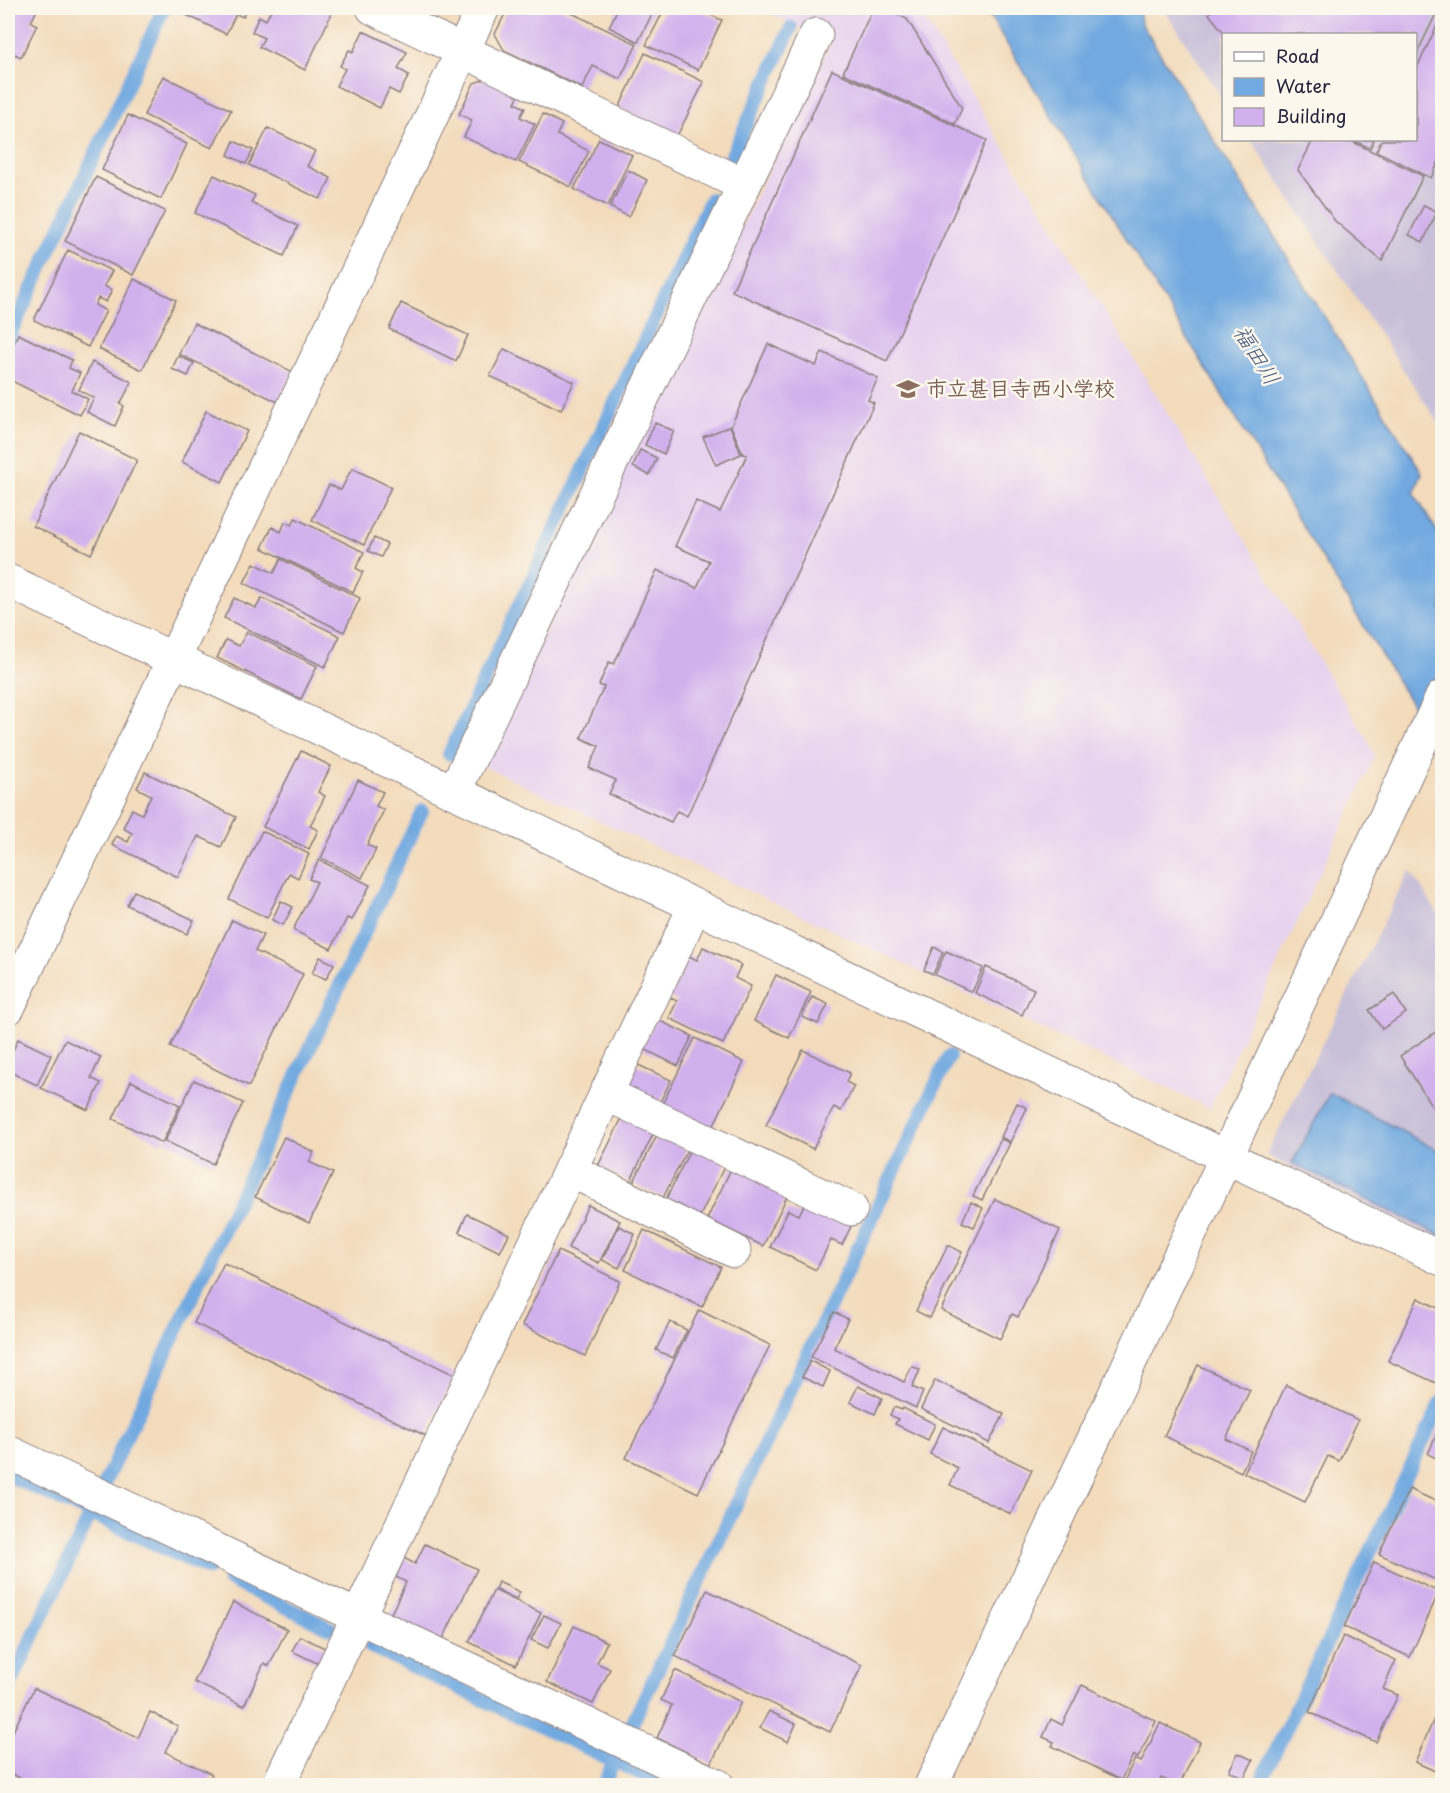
<svg xmlns="http://www.w3.org/2000/svg" width="1450" height="1793" font-family="'Playpen Sans','Klee One',sans-serif">
	<style>
		.built { fill: #e7d2ef }
		.industrial { fill: #c8bfd8 }
		.water { fill: #71a9e0; stroke: #4a668e; stroke-width: 1.5 }
		.lines { fill: none; stroke-linecap: round; stroke-linejoin: round }
		.stream { stroke: #71a9e0; stroke-width: 14 }
		.building { fill: #d1b0ed }
		.minor-casing { stroke: #8a7e7c; stroke-width: 35 }
		.minor { stroke: #fff; stroke-width: 33 }
		.labels { text-anchor: middle; stroke-width: 5; stroke-linejoin: round; paint-order: stroke }
		.education-label { font-size: 21px; font-weight: bold; fill: #785e54; stroke: #fbf7ec; text-anchor: start }
		.water-label { font-size: 22px; font-style: italic; fill: #42587d; stroke: #fbf7ec }
	</style>
	<rect width="100%" height="100%" fill="#fbf7ec"/>
	<filter id="ink" filterUnits="userSpaceOnUse"><feTurbulence type="fractalNoise" baseFrequency=".0167" numOctaves="2"/><feDisplacementMap in="SourceGraphic" scale="12" xChannelSelector="R" yChannelSelector="G"/><feConvolveMatrix kernelMatrix="1 2 1 2 8 2 1 2 1" color-interpolation-filters="sRGB"/></filter>
	<filter id="wash" filterUnits="userSpaceOnUse"><feTurbulence type="fractalNoise" baseFrequency=".008" numOctaves="4" result="noise"/><feDisplacementMap in="SourceGraphic" scale="24" xChannelSelector="R" yChannelSelector="G"/><feGaussianBlur stdDeviation="1.35" result="paint"/><feColorMatrix in="noise" values="0 0 0 0 0 0 0 0 0 0 0 0 0 0 0 0 0 1.4 0 .05"/><feComposite in="paint" operator="in"/></filter>
	<g filter="url(#wash)">
		<rect width="100%" height="100%" fill="#f3dbbc"/>
		<!-- built -->
		<path class="built" d="M759,8h159l448,729 9,19 -165,352 -729,-343 350,-723z"/>
		<!-- industrial -->
		<g class="industrial">
			<path d="M1163,8h279v420l-191,-288h165v-106h-192l-1,65z"/>
			<path d="M1410,870l32,50v322l-176,-87z"/>
		</g>
		<!-- water -->
		<g class="water">
			<path d="M985,8h154l2,15 281,450 -8,21 28,45v215z"/>
			<path d="M1330,1093l107,57 5,-3v89l-150,-73z"/>
		</g>
		<g class="lines">
			<!-- stream -->
			<g class="stream">
				<path d="M732,155l59,-127"/>
				<path d="M8,339l156,-331"/>
				<path d="M449,754l262,-555"/>
				<path d="M8,1475l200,94"/>
				<path d="M104,1484l318,-673"/>
				<path d="M229,1580l101,48"/>
				<path d="M371,1647l296,139"/>
				<path d="M8,1690l85,-181"/>
				<path d="M631,1726l318,-670"/>
				<path d="M603,1786l11,-25"/>
				<path d="M1259,1786l183,-385"/>
			</g>
		</g>
		<g id="blocks">
			<!-- building -->
			<g class="building">
				<path d="M8,8h30l-7,14 6,3 -16,32 -13,-6z"/>
				<path d="M178,8h69l-4,9 -7,-3 -10,20 -50,-24z"/>
				<path d="M272,8h48l12,5 -27,57 -46,-23 5,-9 -12,-6 7,-16 7,4z"/>
				<path d="M508,8h53l76,36 -17,35 -27,-13 -11,22 -78,-38 -9,-16z"/>
				<path d="M618,8h37l-17,34 -29,-15z"/>
				<path d="M665,8h31l26,12 -24,50 -52,-25z"/>
				<path d="M873,8h8l26,11 55,89 -7,16 -112,-51z"/>
				<path d="M1212,8h227l-23,47v-21h-191l-16,-20z"/>
				<path d="M1442,15v140l-11,23 -55,-27 6,-11h34v-70z"/>
				<path d="M363,31l44,21 -9,17 11,6 -10,19 -10,-5 -9,19 -44,-22 9,-17 -5,-3 9,-16 4,2z"/>
				<path d="M645,53l59,29 -27,54 -58,-28z"/>
				<path d="M832,70l155,70 -100,221 -155,-70z"/>
				<path d="M163,76l68,34 -19,38 -68,-33z"/>
				<path d="M488,78l31,16 -4,9 10,5 -5,9 15,7 -19,38 -52,-25 8,-17 -13,-6 15,-31z"/>
				<path d="M543,114l19,10 -5,11 32,16 -18,36 -52,-25z"/>
				<path d="M128,115l59,29 -26,55 -59,-29z"/>
				<path d="M268,128l47,23 -8,15 24,12 -11,21 -71,-34z"/>
				<path d="M599,139l33,16 -24,51 -34,-17z"/>
				<path d="M1313,140h36l74,36 -41,85 -47,-40 -37,-51z"/>
				<path d="M1352,140h22l-4,8z"/>
				<path d="M234,141l19,9 -7,14 -18,-9z"/>
				<path d="M628,170l19,10 -18,37 -19,-10z"/>
				<path d="M214,175l41,20 -4,8 47,23 -14,30 -89,-43z"/>
				<path d="M96,177l69,34 -32,64 -68,-34z"/>
				<path d="M1424,205l13,7 -14,30 -14,-7z"/>
				<path d="M68,250l44,21 -8,15 8,4 -6,12 -8,-4 -3,7 11,6 -18,36 -54,-27z"/>
				<path d="M134,279l42,21 -34,70 -43,-21z"/>
				<path d="M401,303l67,32 -12,26 -67,-32z"/>
				<path d="M194,323l99,49 -15,30 -99,-48z"/>
				<path d="M18,334l54,26 -3,8 11,5 -8,18 16,8 -8,16 -72,-36v-24z"/>
				<path d="M768,344l48,22 6,-14 56,26 -10,22 6,3 -187,413 -10,-5 -6,11 -62,-28 7,-14 -27,-12 10,-22 -18,-8 23,-51 -5,-2 10,-23 5,2 43,-94 40,18 12,-27 -34,-15 21,-45 24,11 27,-57 -4,-1 -12,-28z"/>
				<path d="M504,349l70,33 -13,28 -71,-34z"/>
				<path d="M178,356l16,7 -6,13 -16,-7z"/>
				<path d="M92,362l40,20 -12,22 4,2 -9,20 -28,-14 7,-14 -15,-8z"/>
				<path d="M206,411l41,20 -25,51 -40,-20z"/>
				<path d="M655,423l19,8 -10,23 -19,-9z"/>
				<path d="M730,426l11,28 -25,11 -13,-28z"/>
				<path d="M79,431l58,29 -46,94 -58,-28z"/>
				<path d="M640,450l17,8 -8,17 -16,-8z"/>
				<path d="M352,468l39,19 -27,58 -52,-25 17,-35 12,5z"/>
				<path d="M295,518l69,34 -8,16 7,4 -10,20 -91,-44 10,-21 9,5 4,-10 7,3z"/>
				<path d="M374,538l13,6 -6,13 -13,-6z"/>
				<path d="M281,559l79,39 -16,34 -100,-49 10,-20 20,10z"/>
				<path d="M234,598l22,10 6,-10 78,38 -15,31 -101,-49z"/>
				<path d="M247,632l70,34 -16,33 -84,-41 9,-18 13,6z"/>
				<path d="M301,751l30,15 -13,26 7,4 -15,30 8,4 -9,19 -46,-22z"/>
				<path d="M145,772l91,45 -15,30 -23,-11 -20,41 -66,-32 4,-9 12,6 4,-9 -9,-5 9,-19 10,5 9,-19 -14,-7z"/>
				<path d="M358,780l25,12 -7,14 8,4 -17,35 9,4 -14,29 -41,-20z"/>
				<path d="M262,831l47,23 -11,24 -9,-5 -22,45 -38,-19z"/>
				<path d="M319,860l51,25 -18,35 -5,-2 -16,31 -38,-19 24,-48 -8,-3z"/>
				<path d="M134,891l60,29 -7,14 -60,-29z"/>
				<path d="M281,901l12,6 -10,18 -11,-5z"/>
				<path d="M232,920l31,15 -8,16 48,23 -54,112 -79,-39z"/>
				<path d="M703,947l38,18 -6,13 16,8 -28,58 -54,-26 8,-17 -8,-4 20,-41 8,4z"/>
				<path d="M934,947l9,5 -10,22 -9,-4z"/>
				<path d="M946,951l37,17 -11,24 -37,-17z"/>
				<path d="M320,957l14,7 -8,15 -14,-6z"/>
				<path d="M986,967l48,22 -12,26 -47,-22z"/>
				<path d="M776,975l35,17 -22,46 -35,-17z"/>
				<path d="M1394,994l12,19 -24,16 -13,-19z"/>
				<path d="M812,997l16,7 -10,20 -16,-7z"/>
				<path d="M656,1019l36,17 -14,30 -36,-18z"/>
				<path d="M1442,1028v94l-42,-66z"/>
				<path d="M695,1038l49,24 -33,69 -50,-24z"/>
				<path d="M18,1039l33,16 -14,30 -29,-14v-9z"/>
				<path d="M65,1040l36,17 -10,21 10,5 -13,27 -47,-22z"/>
				<path d="M803,1050l47,23 -4,9 8,4 -13,25 -7,-4 -21,42 -47,-24z"/>
				<path d="M636,1064l35,16 -14,28 -34,-17z"/>
				<path d="M194,1080l49,23 -30,61 -48,-23z"/>
				<path d="M131,1081l49,24 -18,38 -49,-24z"/>
				<path d="M1017,1103l10,5 -17,34 -9,-5z"/>
				<path d="M625,1112l31,16 -26,54 -32,-16z"/>
				<path d="M657,1135l30,15 -24,48 -30,-15z"/>
				<path d="M284,1137l30,15 -5,10 24,11 -24,50 -54,-26z"/>
				<path d="M1001,1139l9,4 -28,57 -9,-4z"/>
				<path d="M692,1146l34,17 -26,53 -34,-17z"/>
				<path d="M734,1163l56,27 -27,56 -56,-27z"/>
				<path d="M808,1197l46,23 -12,25 -11,-5 -15,30 -46,-23 18,-37 11,5z"/>
				<path d="M995,1199l65,31 -42,87 -6,-3 -12,25 -59,-29z"/>
				<path d="M971,1202l12,6 -9,19 -12,-5z"/>
				<path d="M588,1205l32,16 -21,42 -31,-15z"/>
				<path d="M467,1214l42,20 -9,18 -41,-20z"/>
				<path d="M619,1226l16,8 -16,34 -17,-8z"/>
				<path d="M644,1230l77,37 -19,40 -77,-37z"/>
				<path d="M948,1245l14,7 -32,66 -14,-7z"/>
				<path d="M558,1251l62,30 -35,75 -63,-31z"/>
				<path d="M224,1263l231,112 -29,61 -232,-113z"/>
				<path d="M1418,1298l24,12v59l-6,14 -48,-22z"/>
				<path d="M699,1310l71,35 -72,148 -72,-35z"/>
				<path d="M834,1312l14,7 -14,29 70,34 8,-16 8,4 -8,17 11,5 -7,16 -105,-51z"/>
				<path d="M670,1322l17,8 -14,28 -17,-8z"/>
				<path d="M810,1361l20,10 -7,16 -21,-10z"/>
				<path d="M1198,1365l52,25 -24,49 25,12 -10,21 -77,-36z"/>
				<path d="M935,1380l69,34 -15,29 -68,-34z"/>
				<path d="M1286,1385l72,35 -19,41 -11,-5 -23,46 -61,-29z"/>
				<path d="M858,1386l24,12 -7,16 -25,-12z"/>
				<path d="M894,1407l8,3 1,-2 32,16 -7,16 -33,-16 3,-5 -8,-4z"/>
				<path d="M1442,1422v39l-14,-7z"/>
				<path d="M943,1427l89,43 -21,44 -61,-29 8,-17 -28,-14z"/>
				<path d="M1409,1489l33,15v66l-4,11 -59,-27z"/>
				<path d="M425,1544l52,25 -36,74 -52,-25 17,-36 -10,-5 8,-19 11,6z"/>
				<path d="M1374,1562l65,30 -29,65 -66,-30z"/>
				<path d="M498,1582l22,10 -4,7 -21,-10z"/>
				<path d="M494,1590l47,23 -25,52 -47,-23z"/>
				<path d="M707,1590l155,75 -32,67 -155,-76z"/>
				<path d="M233,1602l54,27 -18,37 -5,-3 -20,43 -50,-24z"/>
				<path d="M544,1615l17,8 -13,25 -17,-8z"/>
				<path d="M574,1626l33,16 -10,21 13,6 -17,35 -46,-22z"/>
				<path d="M300,1636l27,13 -8,15 -27,-13z"/>
				<path d="M1343,1636l53,24 -13,29 15,6 -22,47 -67,-30z"/>
				<path d="M675,1670l66,32 -30,62 -54,-26 15,-33 -11,-5z"/>
				<path d="M1082,1685l74,36 -18,37 -5,-3 -12,25 -69,-34 2,-4 -11,-5 8,-18 11,6z"/>
				<path d="M34,1688l104,50 12,-26 28,14 -13,26 47,22 -6,12h-171l-27,-14v-30z"/>
				<path d="M1442,1701v73l-27,-12z"/>
				<path d="M769,1711l27,13 -8,18 -28,-14z"/>
				<path d="M1160,1723l40,19 -21,44 -18,-8 -3,8h-25l-9,-5 11,-22 6,3z"/>
				<path d="M1238,1753l15,7 -9,18 -15,-7z"/>
			</g>
		</g>
	</g>
	<g filter="url(#ink)">
		<use href="#blocks" fill-opacity="0" stroke="#8a7e7c" stroke-width="1.5"/>
		<g class="lines">
			<!-- minor casing -->
			<g class="minor-casing">
				<g id="minor">
					<path d="M373,8l371,177"/>
					<path d="M8,581l1434,678"/>
					<path d="M454,792l362,-757"/>
					<path d="M8,1008l475,-1000"/>
					<path d="M606,1094l245,115"/>
					<path d="M570,1170l164,81"/>
					<path d="M8,1452l710,334"/>
					<path d="M278,1786l417,-880"/>
					<path d="M931,1786l511,-1089"/>
				</g>
			</g>
			<!-- minor -->
			<use href="#minor" class="minor"/>
		</g>
	</g>
	<!-- icons -->
	<defs>
		<g id="school-bare" transform="scale(1.8)"><path d="M0-5L7-2L0 1L-7-2ZM-4 1L0 2.5L4 1V4Q0 6-4 4Z" fill="#8d6e63" stroke="#fbf7ec" stroke-width="2.5" paint-order="stroke"/></g>
	</defs>
	<g fill-rule="evenodd">
		<use href="#school-bare" x="908" y="389"/>
	</g>
	<g class="labels">
		<!-- education labels -->
		<g class="education-label">
			<text x="926" y="396">市立甚目寺西小学校</text>
		</g>
		<!-- water labels -->
		<g class="water-label">
			<text transform="translate(1257 355) rotate(58)" y="8">福田川</text>
		</g>
	</g>
	<!-- margin -->
	<rect width="1450" height="1793" fill="none" stroke="#fbf7ec" stroke-width="30"/>
	<!-- legend -->
	<rect x="1222" y="33" width="195" height="108" fill="#fbf7ec" stroke="#a4a2a5" stroke-width="1.5"/>
	<rect x="1234" y="52" width="30" height="9" fill="#ffffff" stroke="#a4a2a5" stroke-width="1.5"/>
	<text x="1276" y="63" font-size="18" fill="#22223b">Road</text>
	<rect x="1234" y="78" width="30" height="18" fill="#71a9e0" stroke="#a4a2a5" stroke-width="1.5"/>
	<text x="1276" y="93" font-size="18" fill="#22223b">Water</text>
	<rect x="1234" y="108" width="30" height="18" fill="#d1b0ed" stroke="#a4a2a5" stroke-width="1.5"/>
	<text x="1276" y="123" font-size="18" fill="#22223b">Building</text>
</svg>
